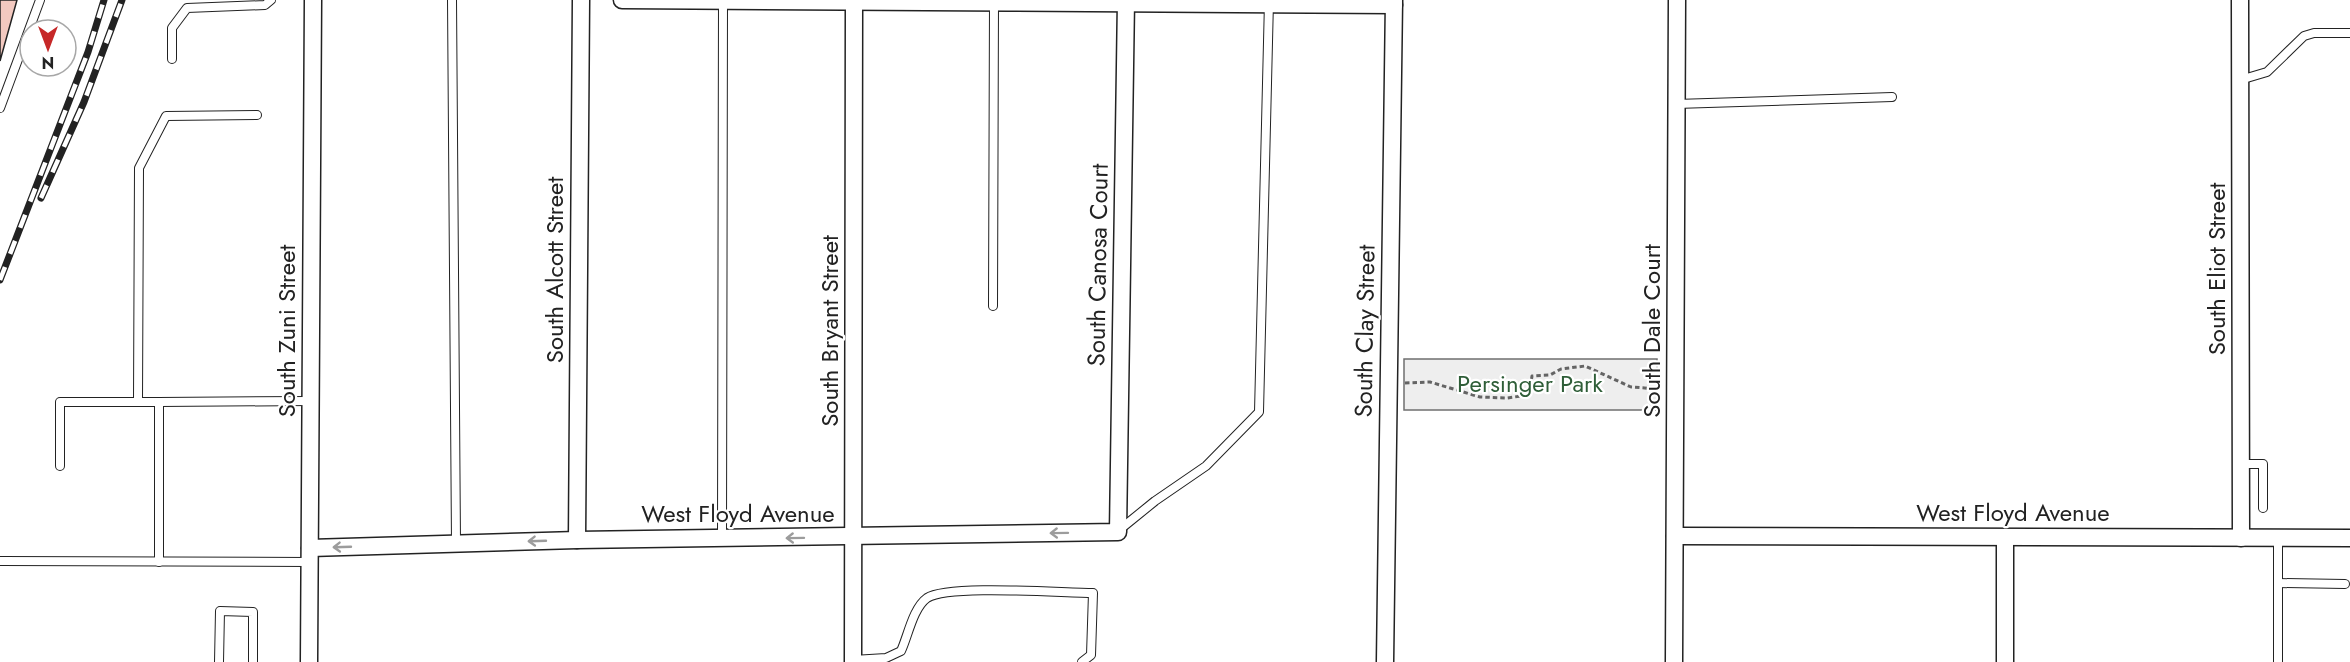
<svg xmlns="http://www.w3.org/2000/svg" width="2350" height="662" font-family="Jost,sans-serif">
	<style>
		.green { fill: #eee; stroke: #6f6f6f; stroke-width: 1.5 }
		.building { fill: #f3c9c0; stroke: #222; stroke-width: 1.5 }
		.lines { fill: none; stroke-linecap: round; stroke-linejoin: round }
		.service-casing { stroke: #222; stroke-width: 10 }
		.minor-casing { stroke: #222; stroke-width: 19 }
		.path { stroke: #646464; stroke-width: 3; stroke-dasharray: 4.5 3; stroke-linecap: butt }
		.service { stroke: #fff; stroke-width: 8 }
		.minor { stroke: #fff; stroke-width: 16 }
		.rail-casing { stroke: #222; stroke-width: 7 }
		.rail { stroke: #fff; stroke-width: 4.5; stroke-dasharray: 14; stroke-linecap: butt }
		.oneway { stroke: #9c9c9c }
		.labels { text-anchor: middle; stroke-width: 4.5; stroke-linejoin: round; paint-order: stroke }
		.street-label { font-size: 24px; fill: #222; stroke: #fff }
		.park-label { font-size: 24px; fill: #2f5e38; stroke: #fff }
	</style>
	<rect width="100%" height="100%" fill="#fff"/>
	<!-- green -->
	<rect class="green" x="1404" y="359" width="253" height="51"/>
	<!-- building -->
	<path class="building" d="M0,0h17l-17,61z"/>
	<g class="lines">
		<!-- service casing -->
		<g class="service-casing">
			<g id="service">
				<path d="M452,0l4,543"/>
				<path d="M172,59v-31l15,-20 78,-3 6,-5"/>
				<path d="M2240,80l27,-8 37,-36 10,-3h36"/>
				<path d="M1676,104l216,-7"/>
				<path d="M0,108l40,-108"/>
				<path d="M993,306l1,-305"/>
				<path d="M138,402l1,-234 27,-52 91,-1"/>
				<path d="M2241,464h22v44"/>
				<path d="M60,466v-64h99"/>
				<path d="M1118,531l37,-30 51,-35 53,-54 10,-411"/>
				<path d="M2278,538v124"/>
				<path d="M722,539l1,-539"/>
				<path d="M0,561l310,1"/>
				<path d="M159,562v-160l152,-1"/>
				<path d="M2278,583l67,1"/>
				<path d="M853,660l33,-2 15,-7c7,-15 12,-43 26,-53 21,-14 135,-5 166,-5l-2,62 -9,7"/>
				<path d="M219,662l1,-51 33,1v50"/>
			</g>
		</g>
		<!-- minor casing -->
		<g class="minor-casing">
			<g id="minor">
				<path d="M622,0c257,3 515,2 772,5"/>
				<path d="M2240,0l1,538"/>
				<path d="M1675,536l675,2"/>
				<path d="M577,540l4,-540"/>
				<path d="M310,548l267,-8 541,-8 8,-532"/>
				<path d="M309,662l4,-662"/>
				<path d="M853,662l1,-662"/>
				<path d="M1385,662l9,-662"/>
				<path d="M1674,662l3,-662"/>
				<path d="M2005,662v-125"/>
			</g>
		</g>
		<!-- path -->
		<path class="path" d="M1405,383l25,-1 50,15 27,1 22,-3 3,-19 18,-1 11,-6 24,-3 46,21 28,2"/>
		<!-- service -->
		<use href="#service" class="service"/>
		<!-- minor -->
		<use href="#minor" class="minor"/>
		<!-- rail casing -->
		<g class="rail-casing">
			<g id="rail">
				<path d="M41,198l43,-96 38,-102"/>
				<path d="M0,280l88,-228 16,-52"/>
			</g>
		</g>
		<!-- rail -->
		<use href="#rail" class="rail"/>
	</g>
	<!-- one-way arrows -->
	<defs><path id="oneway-shaft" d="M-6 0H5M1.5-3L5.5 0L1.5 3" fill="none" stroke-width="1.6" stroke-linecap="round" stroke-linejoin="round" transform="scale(1.5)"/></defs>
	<g class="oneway">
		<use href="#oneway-shaft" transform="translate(1059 533) rotate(179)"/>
		<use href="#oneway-shaft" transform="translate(795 538) rotate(179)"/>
		<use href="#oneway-shaft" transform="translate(537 541) rotate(178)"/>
		<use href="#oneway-shaft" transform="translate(342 547) rotate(178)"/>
	</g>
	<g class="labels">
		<!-- street labels -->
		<g class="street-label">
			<text transform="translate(1098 265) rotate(-89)" y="8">South Canosa Court</text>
			<text transform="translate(2217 269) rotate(-90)" y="8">South Eliot Street</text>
			<text transform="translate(555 270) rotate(-90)" y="8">South Alcott Street</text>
			<text transform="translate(287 331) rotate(-90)" y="8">South Zuni Street</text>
			<text transform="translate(830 331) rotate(-90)" y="8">South Bryant Street</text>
			<text transform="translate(1365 331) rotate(-89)" y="8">South Clay Street</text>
			<text transform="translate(1652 331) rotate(-90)" y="8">South Dale Court</text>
			<text x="2013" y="521">West Floyd Avenue</text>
			<text x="738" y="522">West Floyd Avenue</text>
		</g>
		<!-- park labels -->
		<g class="park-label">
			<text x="1530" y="392">Persinger Park</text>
		</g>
	</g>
	<!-- north arrow -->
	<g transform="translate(48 48) rotate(180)"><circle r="28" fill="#ffffff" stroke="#a7a7a7" stroke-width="1.5"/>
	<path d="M0-4.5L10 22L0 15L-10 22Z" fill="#c62828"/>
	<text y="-9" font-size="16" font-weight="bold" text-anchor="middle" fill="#222222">N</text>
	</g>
</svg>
